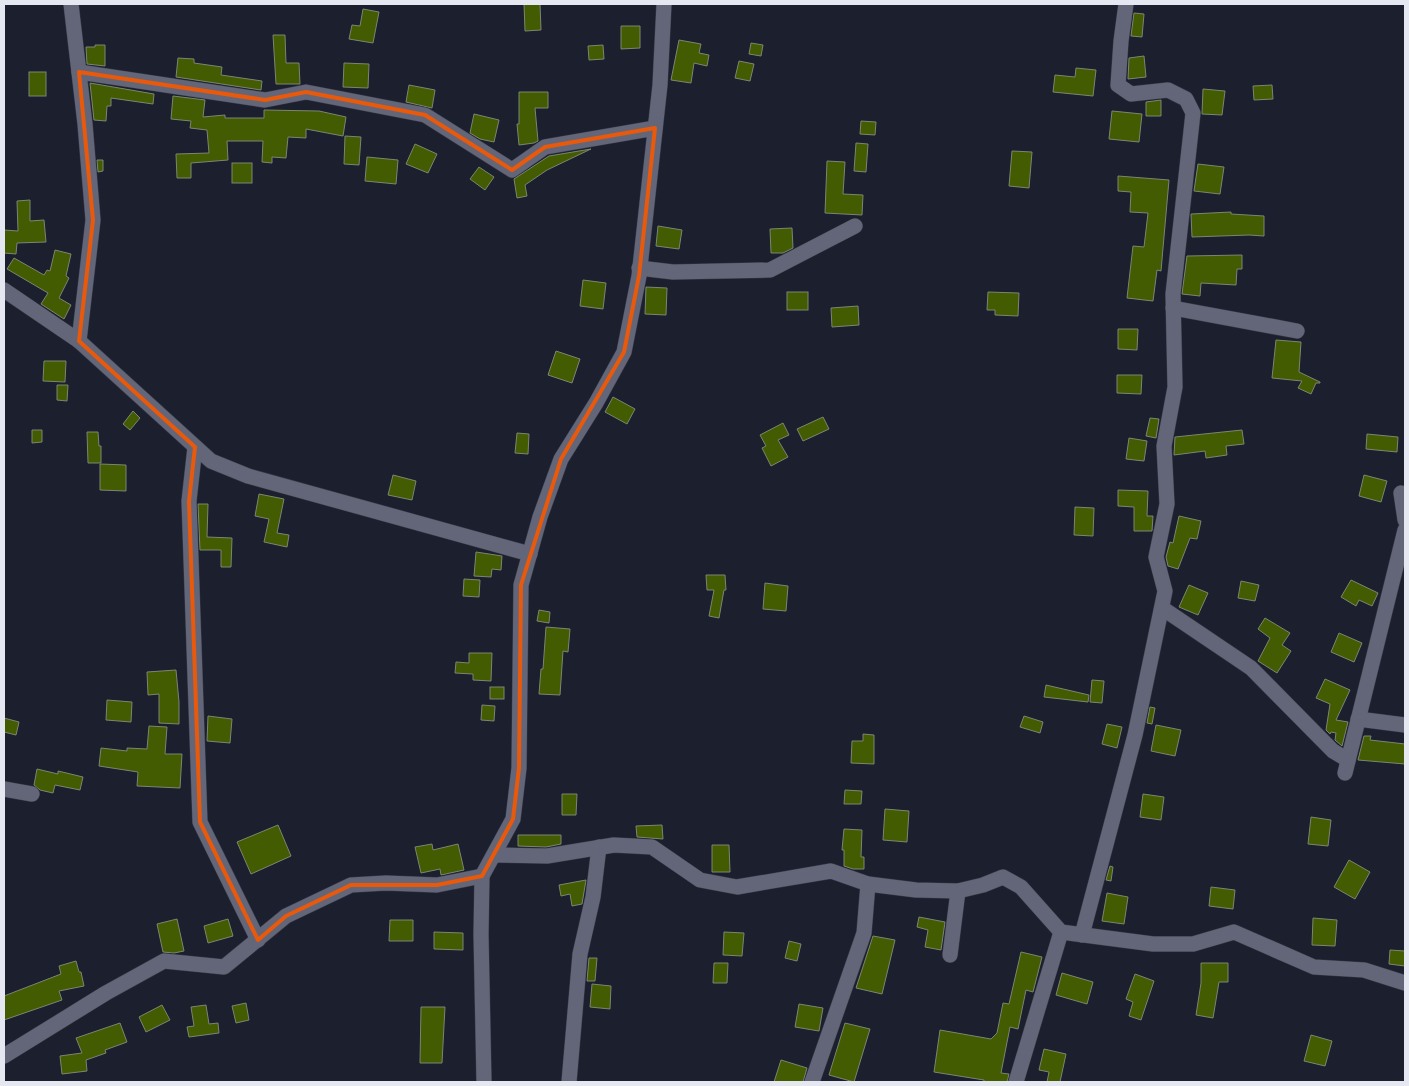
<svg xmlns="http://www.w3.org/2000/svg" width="1409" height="1086" font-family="Lora,serif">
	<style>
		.building { fill: #435c01; stroke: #7d8572 }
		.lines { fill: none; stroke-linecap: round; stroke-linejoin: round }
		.minor-casing { stroke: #383946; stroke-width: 16 }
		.minor { stroke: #636678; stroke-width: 15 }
		.marked { fill: none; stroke: #e8590c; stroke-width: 4; stroke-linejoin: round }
	</style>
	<rect width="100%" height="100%" fill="#1c1f2e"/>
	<!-- building -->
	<g class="building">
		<path d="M524,4h16l1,26 -16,1z"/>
		<path d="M363,9l16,3 -6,31 -24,-4 3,-14 8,1z"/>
		<path d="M1134,13l10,1 -2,23 -11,-1z"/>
		<path d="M621,26h19v22l-19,1z"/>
		<path d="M273,35h12l1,28h13l1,21h-24z"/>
		<path d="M679,40l22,4 -2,9 10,2 -2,11 -13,-3 -3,20 -20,-3z"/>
		<path d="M751,43l12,2 -2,11 -12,-2z"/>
		<path d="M95,45h10v21l-18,-2 -1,-17h9z"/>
		<path d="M603,45l1,14 -15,1 -1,-14z"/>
		<path d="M1144,56l2,21 -18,2 1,-21z"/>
		<path d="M178,58l16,1v4l28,4 -1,8 41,6 -1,9 -85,-13z"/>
		<path d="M739,61l15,3 -4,17 -15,-3z"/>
		<path d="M344,63l25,1 -1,24 -25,-1z"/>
		<path d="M1076,68l20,2 -3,26 -40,-4 2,-17 20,2z"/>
		<rect x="29" y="72" width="17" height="24"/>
		<path d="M90,83l64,11 -1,10 -42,-6v8h-4l-1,15 -12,-1z"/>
		<path d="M409,85l26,5 -3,18 -26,-6z"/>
		<path d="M1272,85l1,14 -19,1 -1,-14z"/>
		<path d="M1203,89l22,2 -3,24 -20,-1z"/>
		<path d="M519,92h29v16h-13l3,33 -4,2 -15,2 -2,-21h2z"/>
		<path d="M173,96l32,4 -2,17 22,-2v3h39v-8l55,1 27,6 -3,19 -37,-7v9l-18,-1 -2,21 -14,-1v6l-10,-1 1,-21h-36l1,19 -37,3v15h-14l-1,-24 33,-1 -2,-23 -17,-2 1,-7 -20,-2z"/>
		<path d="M1161,100v16h-15v-14z"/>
		<path d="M1112,111l30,3 -3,28 -30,-3z"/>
		<path d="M474,114l25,6 -5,22 -14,-3 -10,-6z"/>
		<path d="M861,121l15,1 -1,13 -15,-1z"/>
		<path d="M345,136l16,1 -2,28 -15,-1z"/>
		<path d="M856,143l12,1 -2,28 -12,-1z"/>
		<path d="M415,144l22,10 -9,19 -22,-9z"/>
		<path d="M591,149l-44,21 -22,15 2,11 -10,2 -3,-19 35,-23z"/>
		<path d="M1012,151l20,1 -3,36 -20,-2z"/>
		<path d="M367,157l31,3 -2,24 -31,-3z"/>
		<path d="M97,160h6v11l-5,1z"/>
		<path d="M827,161l18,1 -2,32 20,1 -1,20 -37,-2z"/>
		<rect x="232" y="163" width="20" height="20"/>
		<path d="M1198,164l26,3 -4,27 -26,-3z"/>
		<path d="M479,167l15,10 -9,13 -15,-11z"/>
		<path d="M1118,176l51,4 -8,91 -4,-1 -4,31 -26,-3 6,-52 11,1 4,-34 -18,-1 1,-20 -13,-1z"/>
		<path d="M30,200v21l14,-1 2,22 -29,1 -1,11 -12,-1v-23l14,1 -1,-30z"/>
		<path d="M1231,212v2l33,2v20l-15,-1 -57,2 -1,-23z"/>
		<path d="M658,226l24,4 -3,19 -23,-3z"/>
		<path d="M792,228l1,20 -10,5h-12l-1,-24z"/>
		<path d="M55,250l16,4 -5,22 3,2 -10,20 12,7 -7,14 -23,-15 7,-11 -41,-24 7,-11 30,17 3,-5 3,1z"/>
		<path d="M1242,255v14h-5l-1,16 -35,-2 -1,13 -18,-2 5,-38z"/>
		<path d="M583,280l23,3 -3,26 -23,-3z"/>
		<path d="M646,287l21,1 -1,27 -21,-1z"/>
		<rect x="787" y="292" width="21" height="18"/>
		<path d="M988,292l31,1 -1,23 -23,-1v-5h-8z"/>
		<path d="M858,306l1,19 -27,2 -1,-19z"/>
		<path d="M1118,329h20l-1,21 -19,-1z"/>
		<path d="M1276,340l25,2 -2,30 21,10v1h-4l-5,11 -13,-6 4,-7 -30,-3z"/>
		<path d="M556,351l24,8 -8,24 -24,-8z"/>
		<path d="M44,361h22l-1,21 -22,-1z"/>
		<path d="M1117,375h25l-1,19 -24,-1z"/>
		<path d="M57,385h11l-1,16 -10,-1z"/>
		<path d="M613,397l22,12 -8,15 -22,-12z"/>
		<path d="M133,411l7,7 -10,12 -7,-6z"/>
		<path d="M823,417l6,12 -26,12 -6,-12z"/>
		<path d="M1150,418l9,1 -3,19 -10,-2z"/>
		<path d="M783,423l6,12 -11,5 10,17 -17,9 -9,-18 4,-2 -6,-11z"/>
		<path d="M32,430h10v12l-10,1z"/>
		<path d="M1242,430l2,14 -18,2 1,9 -21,3 -1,-7 -31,4 1,-18z"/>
		<path d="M87,432h11l1,14h2v17h-13z"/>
		<path d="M517,433l12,1 -1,20 -13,-1z"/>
		<path d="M1367,434l31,3 -1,15 -31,-3z"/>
		<path d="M1129,438l18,3 -3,20 -18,-2z"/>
		<path d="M100,464l26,1v26l-26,-1z"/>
		<path d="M393,475l23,6 -4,19 -24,-5z"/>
		<path d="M1364,475l23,6 -6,21 -22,-6z"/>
		<path d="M1118,490l30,1 -1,25h6l-1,15h-18v-24l-16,-1z"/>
		<path d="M259,494l25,5 -7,34 12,2 -2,12 -23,-5 5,-23 -14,-3z"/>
		<path d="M198,504h10l-1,33 25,1 -1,29h-10v-17h-21z"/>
		<path d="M1075,507l19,1 -1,28 -19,-1z"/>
		<path d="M1179,516l22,5 -4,18 -7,-1 -12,31 -10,-3 -2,-9 4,-15 3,1z"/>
		<path d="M476,552l26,4 -1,14 -9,-1 -1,8 -17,-1z"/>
		<path d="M706,575h19l1,15h-2l-5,28 -10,-2 5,-26h-7z"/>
		<path d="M464,579l16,1 -1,17 -16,-1z"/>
		<path d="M1351,580l27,13 -6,13 -13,-6 -3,6 -15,-9z"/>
		<path d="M1241,581l18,4 -4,16 -17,-3z"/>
		<path d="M765,583l23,3 -2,25 -23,-2z"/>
		<path d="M1189,585l19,8 -10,22 -19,-8z"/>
		<path d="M539,610l11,2 -1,11 -12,-2z"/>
		<path d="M1265,618l25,15 -8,12 9,6 -14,22 -19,-12 12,-23 -12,-9z"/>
		<path d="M546,627l24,2 -2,23 -5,-1 -3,44 -21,-1 2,-25h2z"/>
		<path d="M1339,633l23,10 -8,19 -23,-10z"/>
		<path d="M469,653h23l-1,28 -18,-1v-6l-18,-1 1,-11 13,1z"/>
		<path d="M176,670l3,32v22l-20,-1v-29l-11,1 -1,-23z"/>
		<path d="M1325,679l25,11 -14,30 12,2 -6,24 -7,-6 1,-7 -5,-1 -1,2 -4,-4 4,-26 -14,-6z"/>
		<path d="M1092,680l12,1 -2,22 -12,-1z"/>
		<path d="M1046,685l43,10 -1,7 -44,-5z"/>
		<rect x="490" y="687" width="14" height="12"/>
		<path d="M107,700l25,2 -1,20 -25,-2z"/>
		<path d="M482,705l13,1 -1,15 -13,-1z"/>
		<path d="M1150,707l5,1 -3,16 -5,-1z"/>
		<path d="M208,716l24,3 -2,24 -23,-2z"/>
		<path d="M1024,716l19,6 -3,11 -20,-6z"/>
		<path d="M4,718l15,4 -3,13 -12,-3z"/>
		<path d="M1107,724l15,3 -5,21 -15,-4z"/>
		<path d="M1156,725l25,5 -6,26 -24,-5z"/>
		<path d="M149,726l18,1 -2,27h17l-2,34 -43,-2 1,-14 -39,-6 2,-18 26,3v-3l20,1z"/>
		<path d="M863,734l11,1v29l-23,-1 1,-22h11z"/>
		<path d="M1364,736h7l-1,4 35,4v20l-47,-4z"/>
		<path d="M37,769l21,5v-3l25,6 -3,13 -25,-5 -2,8 -13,-3 -6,-5z"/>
		<path d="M845,790l17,1 -1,13h-17z"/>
		<path d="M562,794h15l-1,21h-14z"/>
		<path d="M1143,794l21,3 -3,23 -21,-3z"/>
		<path d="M885,809l24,2 -2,31 -24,-2z"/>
		<path d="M1311,817l20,3 -3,26 -20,-2z"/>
		<path d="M278,825l13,31 -40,18 -14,-32z"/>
		<path d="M662,825l1,14 -26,-2 -1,-11z"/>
		<path d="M844,829l18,1 -1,27h3v12h-11l-9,-3v-16h-2z"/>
		<path d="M518,835h43v9l-15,3 -28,-1z"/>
		<path d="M432,844l1,6 25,-6 6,26 -23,5 -1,-6 -19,4 -6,-26z"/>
		<path d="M712,845h17l1,27h-18z"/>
		<path d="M1349,860l21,12 -15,27 -21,-12z"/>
		<path d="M1110,866l3,1 -2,14 -5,-1z"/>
		<path d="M586,880l-4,24 -10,2 -2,-12 -9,2 -2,-11z"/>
		<path d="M1211,887l24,3 -2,19 -24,-3z"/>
		<path d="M1107,893l21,4 -4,27 -22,-3z"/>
		<path d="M919,917l26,5 -4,28 -16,-3 3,-17 -11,-3z"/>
		<path d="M1313,918l24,2 -2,26 -23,-1z"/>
		<path d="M177,919l7,32 -10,2 -11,-1 -6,-28z"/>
		<path d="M228,919l5,17 -25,7 -4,-17z"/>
		<path d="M390,920h23v21h-24z"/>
		<path d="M434,932l29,1v17l-29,-1z"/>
		<path d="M724,932l20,1 -2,23 -19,-1z"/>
		<path d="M873,936l22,4 -13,54 -26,-6z"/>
		<path d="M789,941l12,3 -4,17 -12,-3z"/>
		<path d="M1390,950l15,1v15l-16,-2z"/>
		<path d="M1021,952l21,5 -9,35 -7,-2 -8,39 -8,-2 -9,46 8,1 -2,8h-23v-2l-50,-8 6,-42 51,9 6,-6 6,-30 6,1z"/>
		<path d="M589,958h8l-2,23h-8z"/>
		<path d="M76,961l3,11h2l3,14 -25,5 3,9 -58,20v-24l57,-22 -2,-8z"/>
		<path d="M714,963h14l-1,20h-14z"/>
		<path d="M1201,963h27v19h-9l-6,36 -17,-3 5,-32z"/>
		<path d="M1062,973l31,9 -6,22 -31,-9z"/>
		<path d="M1135,974l19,7 -13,39 -12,-4 4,-14 -7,-3z"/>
		<path d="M592,984l19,2 -1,23 -20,-2z"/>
		<path d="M246,1003l3,17 -13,3 -4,-17z"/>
		<path d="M799,1004l24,4 -4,23 -24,-4z"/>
		<path d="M162,1005l8,15 -24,12 -7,-15z"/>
		<path d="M206,1005l3,19 9,-1 1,10 -30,4 -2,-10 7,-1 -3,-19z"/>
		<path d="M421,1007h24l-3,56h-22z"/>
		<path d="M120,1023l7,19 -22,8 1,3 -20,7 1,11 -25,3 -2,-18 22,-3 -6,-15z"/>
		<path d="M845,1023l25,6 -16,53 -25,-7z"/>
		<path d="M1311,1035l21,6 -7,25 -21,-5z"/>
		<path d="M1044,1049l22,5 -6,28h-13l2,-10 -10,-2z"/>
		<path d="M781,1060l26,8 -4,14h-29z"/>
	</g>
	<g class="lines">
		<!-- minor casing -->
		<g class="minor-casing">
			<g id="minor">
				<path d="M71,4l14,120 8,96 -14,121"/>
				<path d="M79,72l186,28 41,-8 119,23 87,55 33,-23 110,-19"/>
				<path d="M639,268l34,4 97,-2 85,-44"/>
				<path d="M4,290l75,51 132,120 37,15 282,78"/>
				<path d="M1173,308l124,23"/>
				<path d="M195,447l-6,54 11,321 58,118"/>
				<path d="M1401,493l4,27"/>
				<path d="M1162,608l89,60 82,83 15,9"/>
				<path d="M1358,719l47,6"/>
				<path d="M1345,773l60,-243"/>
				<path d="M4,789l28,5"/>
				<path d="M494,855l53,1 67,-11 38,2 48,33 37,7 94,-16 37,13 48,6 42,1 25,-6 20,-8 18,10 40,45 92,12h40l41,-12 80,35 50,3 41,13"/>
				<path d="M1082,935l53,-200 30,-144 -9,-34 11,-53 -3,-58 11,-59 -2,-93 20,-181 -7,-14 -18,-9 -37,4 -13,-9 3,-44 5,-37"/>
				<path d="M950,955l8,-64"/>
				<path d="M4,1056l102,-63 58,-32 60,6 62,-51 65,-31 35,-2 51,2 45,-9"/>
				<path d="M484,1082l-3,-148 1,-58 31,-57 6,-51 2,-183 19,-68 21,-58 35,-56 28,-51 15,-76 21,-191 4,-81"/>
				<path d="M569,1082l11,-128 13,-57 6,-50"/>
				<path d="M812,1082l52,-149 4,-49"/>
				<path d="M1016,1082l45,-150"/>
			</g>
		</g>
		<!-- minor -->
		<use href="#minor" class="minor"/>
	</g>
	<!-- marked area -->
	<path class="marked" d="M79,72l186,28 41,-8 119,23 87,55 33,-23 110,-19 -16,148 -15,76 -63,107 -40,126 -2,183 -6,51 -31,57 -45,9h-86l-65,31 -28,24 -58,-118 -11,-321 6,-54 -116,-106 14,-121z"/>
	<!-- border -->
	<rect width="1409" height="1086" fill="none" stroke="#e5e7f1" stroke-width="10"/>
</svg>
